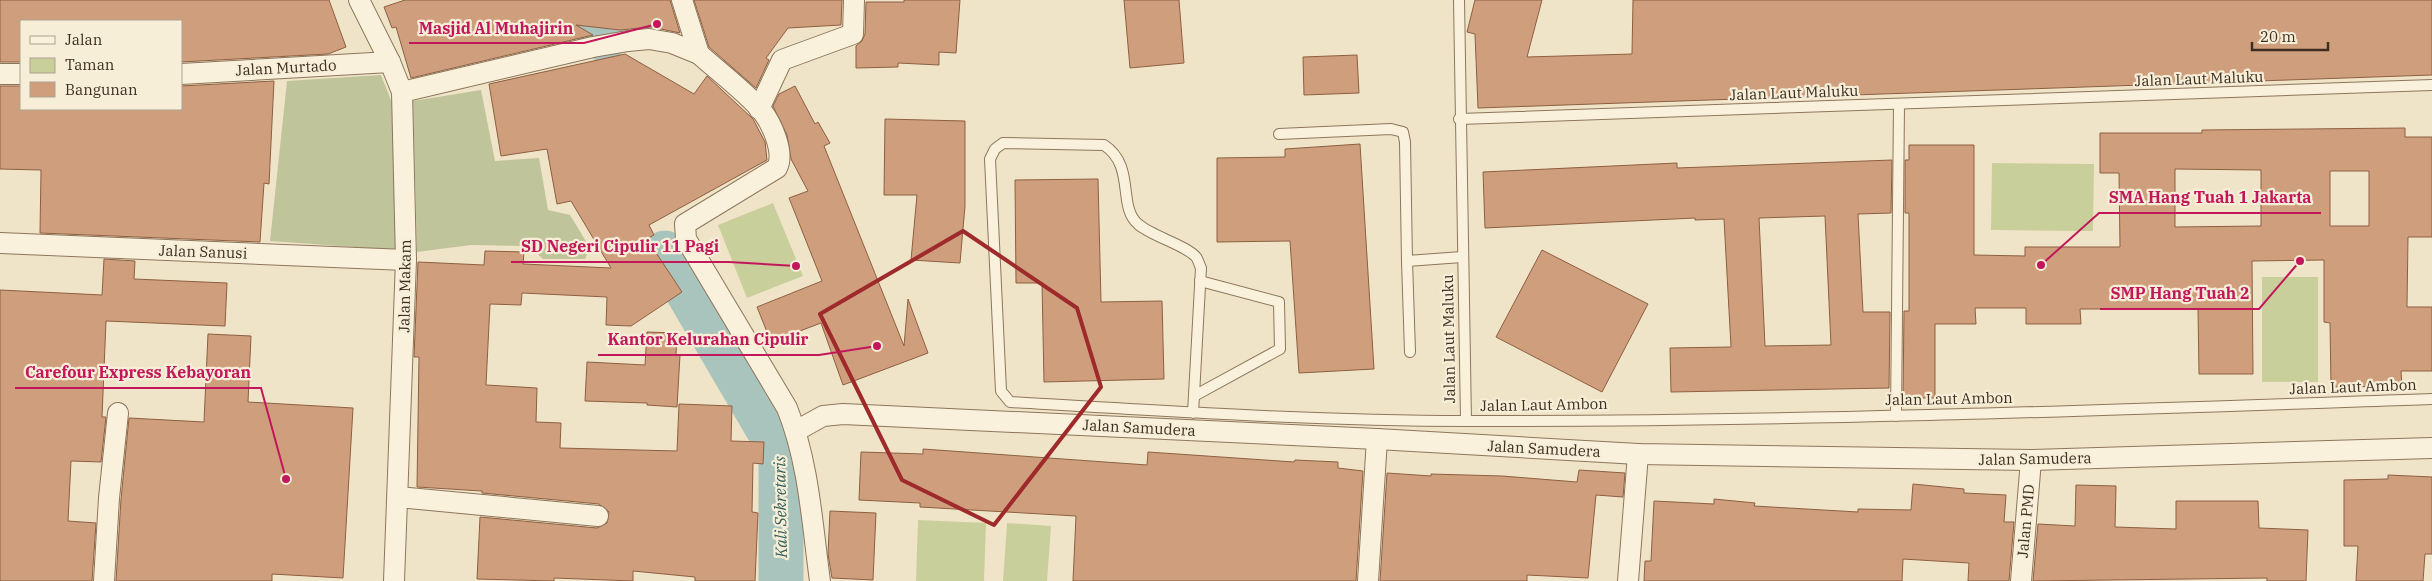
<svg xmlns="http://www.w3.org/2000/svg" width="2432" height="581" font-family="'IBM Plex Serif',serif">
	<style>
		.green { fill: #c9cf9b }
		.cemetery { fill: #bfc49a }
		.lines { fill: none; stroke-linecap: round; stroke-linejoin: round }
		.river { stroke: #a9c4bc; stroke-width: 45 }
		.building { fill: #cf9f7d; stroke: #8d5f41; fill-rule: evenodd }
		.lane-casing { stroke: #8d765c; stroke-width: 12 }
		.street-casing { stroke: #8d765c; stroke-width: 22 }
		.lane { stroke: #faf1dc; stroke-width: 10 }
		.street { stroke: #faf1dc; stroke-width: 20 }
		.marked { fill: none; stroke: #9e2a2b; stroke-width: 4; stroke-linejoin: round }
		.labels { text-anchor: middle; stroke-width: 4.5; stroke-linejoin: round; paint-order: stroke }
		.street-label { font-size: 15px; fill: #3d2e20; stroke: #f7eed8 }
		.water-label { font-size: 16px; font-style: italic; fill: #2f5d5a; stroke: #f7eed8 }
		.leader { fill: none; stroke: #c2185b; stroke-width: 2 }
		.callout-dot { fill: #c2185b; stroke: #f7eed8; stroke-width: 2 }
		.callout-label { font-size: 16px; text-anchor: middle; font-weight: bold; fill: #c2185b; stroke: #f7eed8; stroke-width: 4.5; stroke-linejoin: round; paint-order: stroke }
	</style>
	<rect width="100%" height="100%" fill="#f0e4c8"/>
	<!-- green -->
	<g class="green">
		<path d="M1992,163l102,1 -1,67 -102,-1z"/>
		<path d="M773,203l30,73 -56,22 -29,-73z"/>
		<rect x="2262" y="277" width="56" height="105"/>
		<path d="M918,520l68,3 -2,58h-68z"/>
		<path d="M1007,523l44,3 -4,55h-44z"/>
	</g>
	<!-- cemetery -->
	<g class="cemetery">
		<path d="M381,75l11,28 4,78 -1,69 -125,-9 17,-160z"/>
		<path d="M481,90l14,71 44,-3 9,52 22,5 20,33 -5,11h-42l-14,-13 -58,-1 -54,7 -4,-151z"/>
	</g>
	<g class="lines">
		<!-- river -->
		<g class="river">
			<path d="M588,0l16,39"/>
			<path d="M665,253l116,198v130"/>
		</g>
	</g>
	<!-- building -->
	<g class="building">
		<path d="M0,0h329l17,47 -18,7 -147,8v-41h-160v41h-21z"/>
		<path d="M405,0h265l10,33 -29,-6 -31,3 -44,-5 17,10 -182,43 -15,-51 -4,1 -8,-21z"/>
		<path d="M694,0h148l-1,25 -53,3 -22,30 3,2 -13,28 -47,-41z"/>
		<path d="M904,0h56l-4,53 -17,-1v13l-41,-2v4l-42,1v-22l6,-5 3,-7 1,-32h38z"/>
		<path d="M1124,0h55l5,63 -54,5z"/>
		<path d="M1475,0h67l-15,57 105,-3 1,-54h799v75l-954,33 -3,-74 -8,-2z"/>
		<path d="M625,54l69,40 13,-18 46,43 12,23 2,18 -118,65 5,10 -7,4 35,53 -51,34 -25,-1 1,-28 -85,-4 -1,12 -31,-1 -4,81 51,3 -1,34 25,1 -1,25 117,3 2,-47 53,2 -1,35 33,1 -1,22 -10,-1 -1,49 6,1 -3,68h-60v-4l-62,-6v10l-79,-3v3l-77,-2 3,-62 117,11 10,-5 2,-11 -10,-8 -117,-11v-2l-65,-4 2,-130h-5l4,-95 66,3 1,-14 39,1 -1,12 88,4 -40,-67 -14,3 -10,-55 -46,7 -12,-72z"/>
		<path d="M1357,55l2,38 -55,2 -1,-38z"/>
		<path d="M274,81l-5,103 -5,-1 -4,59 -220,-9 1,-63 -41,-1v-83h21v23h160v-23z"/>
		<path d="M795,86l20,38 3,-2 12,21 -6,3 80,200 4,-47 20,54 -85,32 -22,-62 -50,19 -14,-35 65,-26 -33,-83 19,-7 -17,-32 -4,-24 -14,-29 6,-12z"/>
		<path d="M885,119l80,2v85l-5,57 -49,-3 6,-65h-33z"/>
		<path d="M2405,128v9h27v100h-24l-1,70h25v64h-31l1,15 -71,1 -1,-64 -6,-1v-62l-72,1 1,113h-54l-1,-65h-118l1,15h-55v-16h-51l1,16h-41v74h-32l1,-87h5v-98h-4v-53h4v-15h65v110l51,1v-9h95l-1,-74h-19v-40h102v-3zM2175,169l86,1v56l-86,1zM2330,171h39v55h-39z"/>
		<path d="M1360,144l14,225 -75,4 -9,-132 -73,1v-84l68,-1v-8z"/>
		<path d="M1892,160l-1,53 -33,1 5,98h27l-1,76 -218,4 -1,-44 61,-1 -7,-128 -29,1v-2l-210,10 -2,-56 194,-9v5zM1825,216l6,129 -66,1 -6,-128z"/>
		<path d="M1098,179l3,123 61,-1 2,78 -120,3 -2,-99h-26l-1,-103z"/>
		<path d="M1542,250l106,54 -46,88 -106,-55z"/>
		<path d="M104,259l31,2 -1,18 93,4 -2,43 -119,-5 -4,96h4l-5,45 -30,-1 -3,60 28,2 -4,58h-92v-291l102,5z"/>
		<path d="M647,332l30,1 -1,22h4l-3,52 -30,-2v-2l-62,-2 2,-39 58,3z"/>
		<path d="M208,334l43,2 -3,66 105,6 -10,170 -71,-4v7h-156l5,-82 8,-81 75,4z"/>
		<path d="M923,449l224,16 1,-13 146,10 1,-2 43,2v6l25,3 -7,110h-283l3,-65 -156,-9v-4l-61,-3 2,-48 62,2z"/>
		<path d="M1579,470l46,3 -2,24 -27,-2 -8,83 -61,-3v6h-147l7,-108 44,3v-2l71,2 75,6z"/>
		<path d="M2388,475l44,2v77h-7l-2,27h-67l2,-35h-14v-66l44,-1z"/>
		<path d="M1913,484l51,5v4l42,2 -2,27h10l-5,59h-41l1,-18 -66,-4 -1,22h-258l1,-20h6l3,-60 60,3v-5l41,4 -1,3 104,6v-3l53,1z"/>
		<path d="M2076,485l40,1 -1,41 61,2v-28h82l1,27 49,2 -2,51h-39v-3l-234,3 5,-57 37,2z"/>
		<path d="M830,511l46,2 -3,67 -41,-2 -4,-24z"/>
	</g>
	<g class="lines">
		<!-- lane casing -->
		<g class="lane-casing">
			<g id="lane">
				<path d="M1459,0l7,421"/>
				<path d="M1459,119l973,-34"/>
				<path d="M1279,134l112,-5 12,3 2,10 2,119 55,-4"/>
				<path d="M1407,261l3,91"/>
				<path d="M1194,396l86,-47 -1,-47 -79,-21"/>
				<path d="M1193,413l8,-145c-2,-4 -3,-9 -5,-11 -10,-12 -45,-21 -58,-33 -21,-18 -2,-58 -34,-79l-101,-2 -8,6 -5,10 11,232 9,11c152,9 305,19 457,19 322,1 644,-11 965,-22"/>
				<path d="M1896,416l3,-312"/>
			</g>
		</g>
		<!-- street casing -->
		<g class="street-casing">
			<g id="street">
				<path d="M359,0l31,62 12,30 4,168 -12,321"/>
				<path d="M699,54c18,16 48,39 63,57 10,13 23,42 15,57l-92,56 1,15 101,169c22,55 25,115 33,173"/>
				<path d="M0,74h21"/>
				<path d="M181,74l209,-12"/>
				<path d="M402,92l191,-45 35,-6 21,-2 23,4 27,11 -17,-54"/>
				<path d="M759,109l23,-49 71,-26 1,-34"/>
				<path d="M0,243l406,17"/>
				<path d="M796,431l27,-15 20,-2 534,25 261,15 393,6 401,-12"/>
				<path d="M398,497l200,19"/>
				<path d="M104,581l5,-83 9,-85"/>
				<path d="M1368,581l9,-142"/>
				<path d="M1628,581l10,-127"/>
				<path d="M2021,581l10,-121"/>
			</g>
		</g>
		<!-- lane -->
		<use href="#lane" class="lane"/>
		<!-- street -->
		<use href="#street" class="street"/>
	</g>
	<!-- marked area -->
	<path class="marked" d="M963,231l114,77 24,79 -107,138 -92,-45 -82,-166z"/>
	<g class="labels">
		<!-- street labels -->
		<g class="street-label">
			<text transform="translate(286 68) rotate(-3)" y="5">Jalan Murtado</text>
			<text transform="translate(2199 79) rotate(-2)" y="5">Jalan Laut Maluku</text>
			<text transform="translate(1794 93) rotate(-2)" y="5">Jalan Laut Maluku</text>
			<text transform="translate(203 252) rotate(2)" y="5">Jalan Sanusi</text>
			<text transform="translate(405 286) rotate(-89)" y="5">Jalan Makam</text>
			<text transform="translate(1449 339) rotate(-91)" y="5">Jalan Laut Maluku</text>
			<text transform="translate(2353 387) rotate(-2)" y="5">Jalan Laut Ambon</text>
			<text transform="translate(1949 399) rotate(-1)" y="5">Jalan Laut Ambon</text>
			<text transform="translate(1544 405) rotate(-1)" y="5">Jalan Laut Ambon</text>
			<text transform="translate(1139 428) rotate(3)" y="5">Jalan Samudera</text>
			<text transform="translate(1544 449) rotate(3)" y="5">Jalan Samudera</text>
			<text transform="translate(2035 459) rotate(-1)" y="5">Jalan Samudera</text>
			<text transform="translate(2026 521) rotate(-85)" y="5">Jalan PMD</text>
		</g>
		<!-- water labels -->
		<g class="water-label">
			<text transform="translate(780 507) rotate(-91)" y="6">Kali Sekretaris</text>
		</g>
	</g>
	<!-- callouts -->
	<path class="leader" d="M657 24L584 43H409M2041 265L2099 213H2321M796 266L729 262H511M2300 261L2259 309H2100M877 346L819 355H598M286 479L261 388H15"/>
	<g class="callout-dot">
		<circle cx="657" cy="24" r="5"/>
		<circle cx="2041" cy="265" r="5"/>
		<circle cx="796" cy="266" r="5"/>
		<circle cx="2300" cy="261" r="5"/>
		<circle cx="877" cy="346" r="5"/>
		<circle cx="286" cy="479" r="5"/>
	</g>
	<g class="callout-label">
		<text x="496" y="34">Masjid Al Muhajirin</text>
		<text x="2210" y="203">SMA Hang Tuah 1 Jakarta</text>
		<text x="620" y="252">SD Negeri Cipulir 11 Pagi</text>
		<text x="2180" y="299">SMP Hang Tuah 2</text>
		<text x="708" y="345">Kantor Kelurahan Cipulir</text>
		<text x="138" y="378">Carefour Express Kebayoran</text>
	</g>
	<!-- legend -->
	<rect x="20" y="20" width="162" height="90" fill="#f7eed8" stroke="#ada18e"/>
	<rect x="30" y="36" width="25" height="8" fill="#faf1dc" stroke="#ada18e"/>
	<text x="65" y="45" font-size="15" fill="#3d2e20">Jalan</text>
	<rect x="30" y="58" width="25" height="15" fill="#c9cf9b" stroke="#ada18e"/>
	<text x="65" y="70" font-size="15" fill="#3d2e20">Taman</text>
	<rect x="30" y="82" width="25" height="15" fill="#cf9f7d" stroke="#ada18e"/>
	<text x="65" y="95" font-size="15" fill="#3d2e20">Bangunan</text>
	<!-- scale -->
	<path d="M2252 42v8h76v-8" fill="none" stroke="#3d2e20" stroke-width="2.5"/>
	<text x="2260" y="42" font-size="15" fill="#3d2e20" stroke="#f7eed8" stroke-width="4" paint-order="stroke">20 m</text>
</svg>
